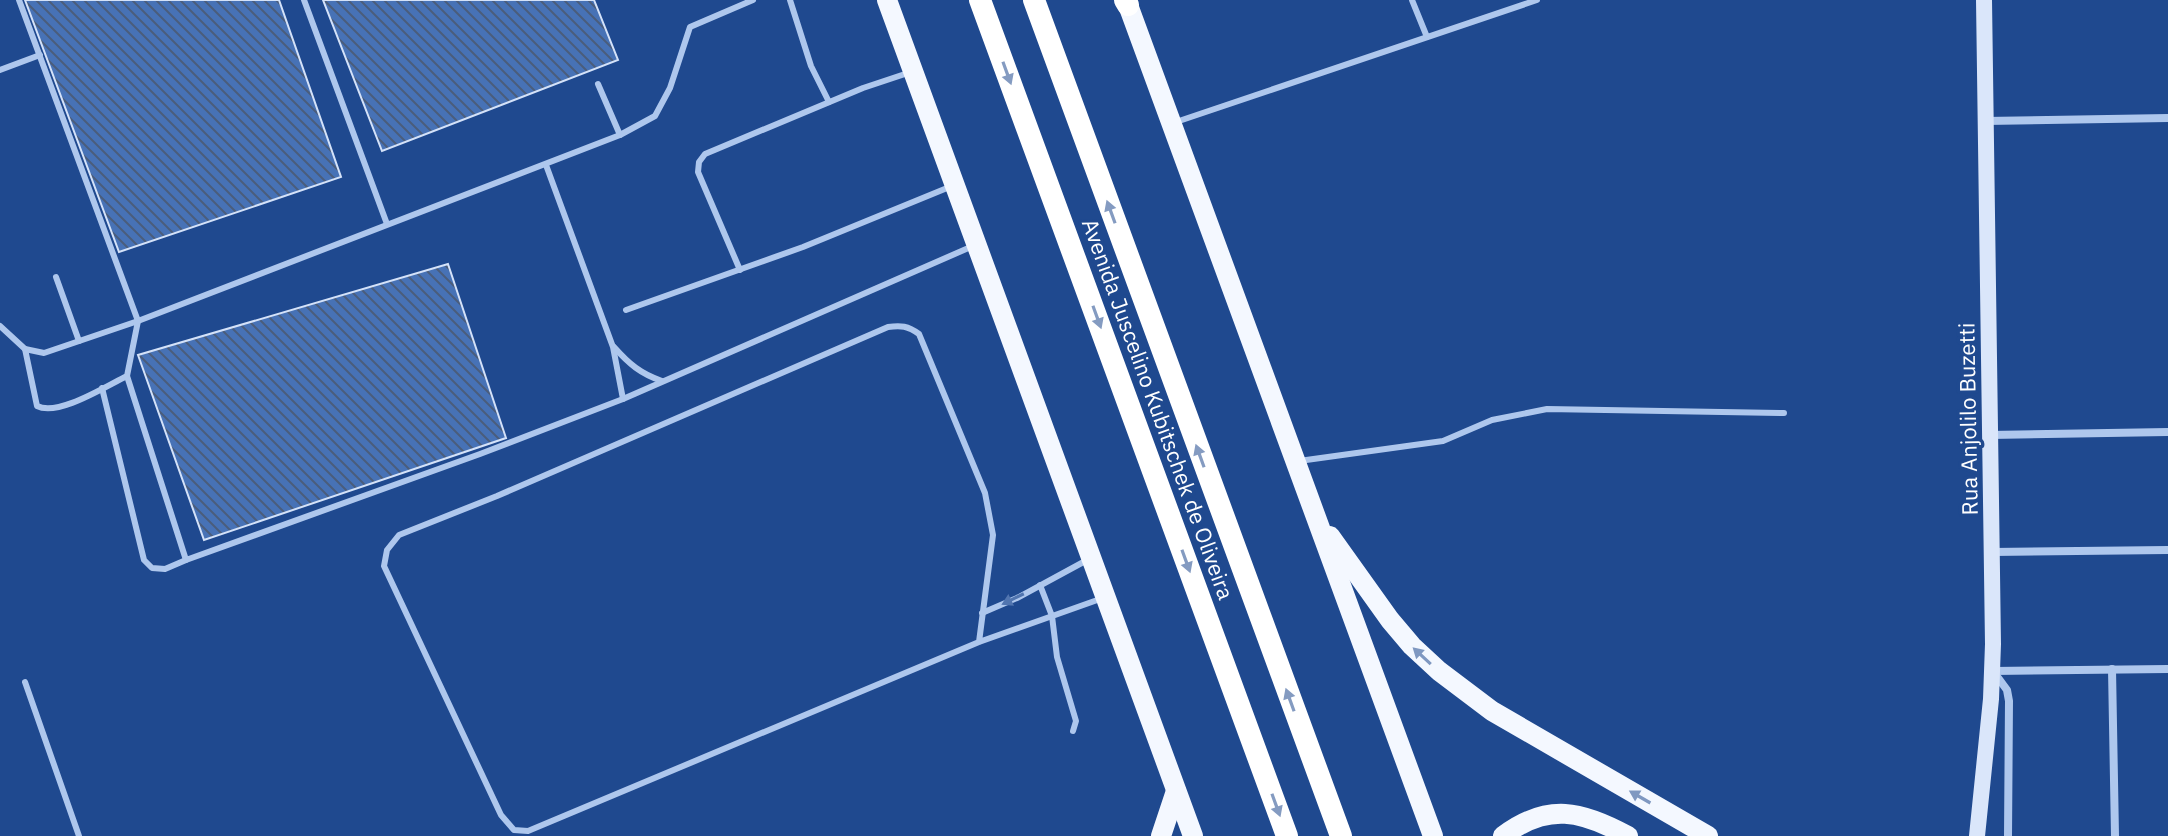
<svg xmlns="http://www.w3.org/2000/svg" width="2168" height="836" font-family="'IBM Plex Sans',sans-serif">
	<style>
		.building { fill: url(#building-back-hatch); stroke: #d4e2f9; stroke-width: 2 }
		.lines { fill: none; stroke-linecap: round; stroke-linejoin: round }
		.service { stroke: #aec7ed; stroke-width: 6 }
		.minor { stroke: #aec7ed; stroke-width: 8 }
		.secondary { stroke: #dae6fa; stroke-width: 16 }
		.primary { stroke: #f4f8ff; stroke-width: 20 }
		.motorway { stroke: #fff; stroke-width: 22 }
		.oneway { fill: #849bc1 }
		.oneway2 { fill: #5175b0 }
		.oneway3 { fill: #7f98c1 }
		.labels { text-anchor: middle; stroke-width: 7; stroke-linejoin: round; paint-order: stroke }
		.street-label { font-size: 22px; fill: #fff; stroke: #1f498f }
	</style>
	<defs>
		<pattern id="building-back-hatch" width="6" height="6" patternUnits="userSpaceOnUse" patternTransform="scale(2)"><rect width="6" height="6" fill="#4772b6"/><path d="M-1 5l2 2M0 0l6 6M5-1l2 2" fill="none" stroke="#4a5d7c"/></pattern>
	</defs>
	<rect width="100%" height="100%" fill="#1f498f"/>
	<!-- building -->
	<g class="building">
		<path d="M25,0h254l62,177 -222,75z"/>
		<path d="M323,0h271l24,60 -236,91z"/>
		<path d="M448,264l58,174 -302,102 -66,-185z"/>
	</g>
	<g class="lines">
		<!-- service -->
		<g class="service">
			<path d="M19,0l119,321 -11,55c-21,10 -69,41 -90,30l-12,-57"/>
			<path d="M304,0l83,224"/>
			<path d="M790,0l21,66 18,36"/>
			<path d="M1412,0l15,37"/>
			<path d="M0,70l40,-15"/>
			<path d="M598,84l22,51"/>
			<path d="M1173,123l364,-123"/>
			<path d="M546,165l67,182 10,52"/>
			<path d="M740,270l-42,-98 1,-10 6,-8 158,-66 48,-16"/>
			<path d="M56,277l23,64"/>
			<path d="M626,310l177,-63 149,-61"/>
			<path d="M0,326l25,23 19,4 94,-32 482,-186 35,-19 15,-28 20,-61 63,-27"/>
			<path d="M614,347c15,17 27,27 48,34"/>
			<path d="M127,376l59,184 294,-106 143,-55 350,-153"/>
			<path d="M102,388l42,172 8,8 13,1 21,-9"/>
			<path d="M1299,461l144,-20 49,-21 55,-11 237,4"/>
			<path d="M1040,585l12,31 5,41 19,64 -3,10"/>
			<path d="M982,613l35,-15 72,-39"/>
			<path d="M979,642l14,-107 -8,-42 -66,-159c-11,-8 -18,-9 -31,-7l-391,169 -98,39 -12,15 -3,16 117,249 13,15 14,1 451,-189 124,-44"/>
			<path d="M25,682l54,154"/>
		</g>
		<!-- minor -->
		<g class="minor">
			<path d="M1985,121l183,-3"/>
			<path d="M1990,435l178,-3"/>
			<path d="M1992,552l176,-2"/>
			<path d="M2112,669l3,167"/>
			<path d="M1993,671l175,-2"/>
			<path d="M1993,671l14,19 2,11 -1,135"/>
		</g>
		<!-- secondary -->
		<path class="secondary" d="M1977,836l14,-137 2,-55 -9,-644"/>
		<!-- primary -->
		<g class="primary">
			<path d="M887,0l306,836"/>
			<path d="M1128,5l305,831"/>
			<path d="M1330,536l60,84 22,26 27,25 53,40 216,125"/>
			<path d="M1161,836l15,-45"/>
			<path d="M1503,836c45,-34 79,-25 125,0"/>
		</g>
		<!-- motorway -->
		<g class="motorway">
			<path d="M980,0l307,836"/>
			<path d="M1034,0l307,836"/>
			<path d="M1125,0l3,5"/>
		</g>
	</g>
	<!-- one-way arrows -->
	<defs><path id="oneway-solid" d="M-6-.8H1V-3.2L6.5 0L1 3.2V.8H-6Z" transform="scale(2)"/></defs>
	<g class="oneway">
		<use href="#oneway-solid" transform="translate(1007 73) rotate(70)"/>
		<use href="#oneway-solid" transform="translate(1111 212) rotate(-110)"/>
		<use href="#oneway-solid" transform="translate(1097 317) rotate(70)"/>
		<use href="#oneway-solid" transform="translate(1200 456) rotate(-110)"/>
		<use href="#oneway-solid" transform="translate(1186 561) rotate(70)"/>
		<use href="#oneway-solid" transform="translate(1290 700) rotate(-110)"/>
		<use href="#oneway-solid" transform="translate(1276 805) rotate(70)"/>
	</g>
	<use class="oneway2" href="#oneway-solid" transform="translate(1013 599) rotate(154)"/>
	<g class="oneway3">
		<use href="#oneway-solid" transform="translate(1422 656) rotate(-137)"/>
		<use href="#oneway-solid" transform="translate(1640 797) rotate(-150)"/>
	</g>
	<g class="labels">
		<!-- street labels -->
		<g class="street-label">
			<text transform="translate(1158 409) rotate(70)" y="8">Avenida Juscelino Kubitschek de Oliveira</text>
			<text transform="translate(1968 419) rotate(-91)" y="8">Rua Anjolilo Buzetti</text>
		</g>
	</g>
</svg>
